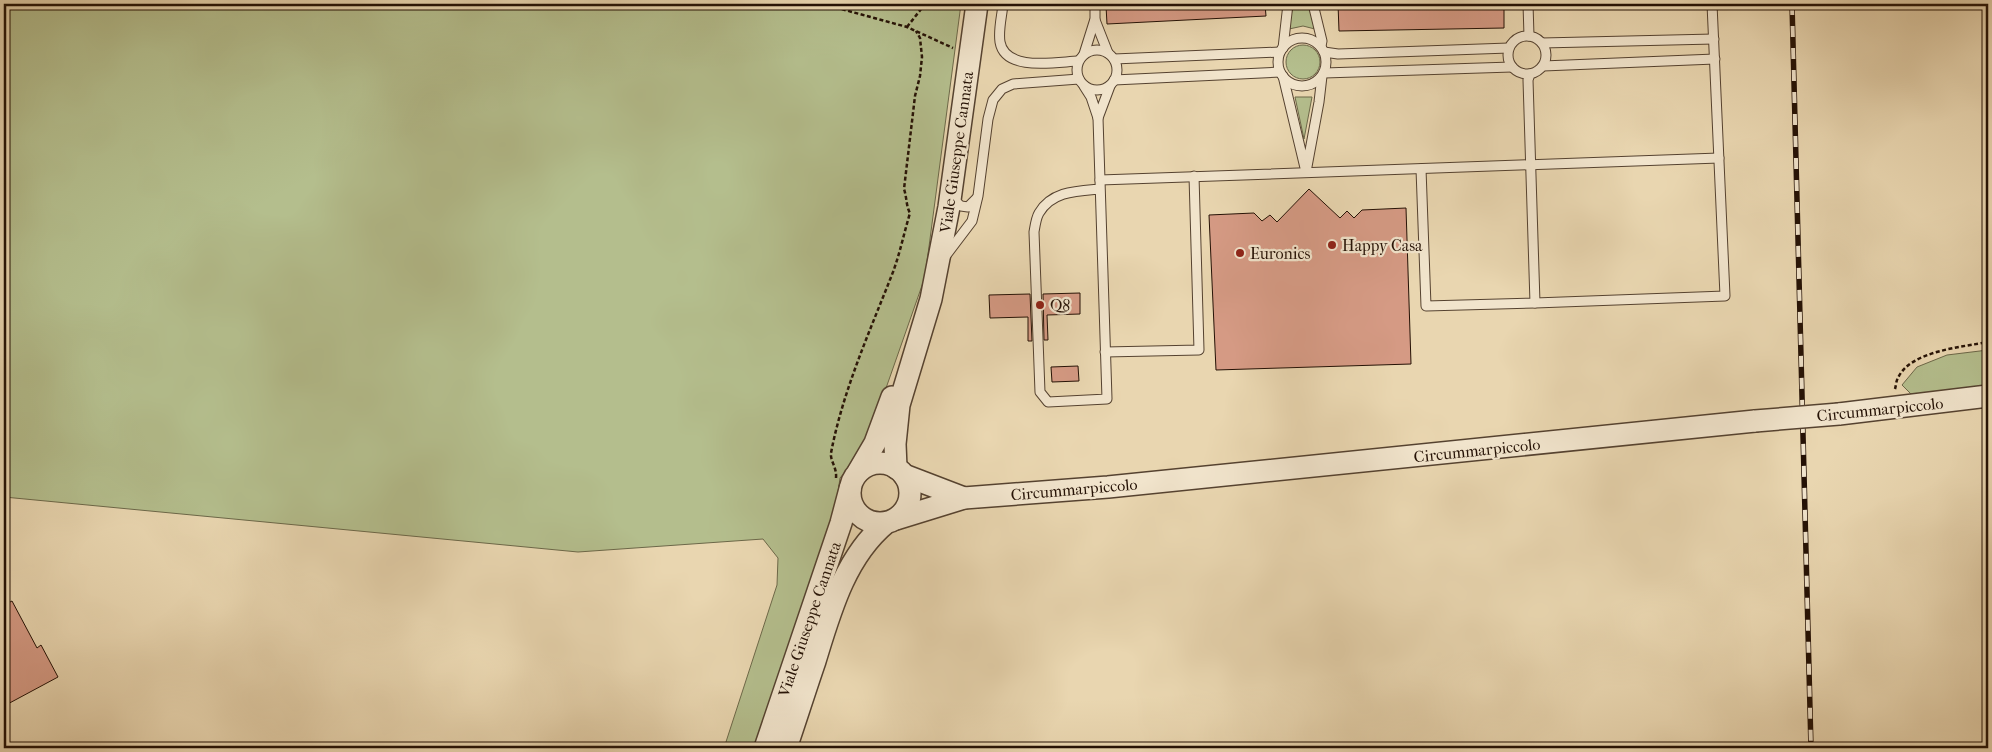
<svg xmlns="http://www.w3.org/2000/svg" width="1992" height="752" font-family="'IM FELL French Canon',serif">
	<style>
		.green { fill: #b4be8d; stroke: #6c6849 }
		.building { fill: #d59a84; stroke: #241105 }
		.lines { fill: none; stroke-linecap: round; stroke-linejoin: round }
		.service-casing { stroke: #554230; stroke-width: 11 }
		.tertiary-casing { stroke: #554230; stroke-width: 24 }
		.path { stroke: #241105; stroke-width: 2.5; stroke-dasharray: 4 2.5; stroke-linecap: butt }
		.service { stroke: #f1e4cc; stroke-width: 9 }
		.tertiary { stroke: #f1e4cc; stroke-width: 21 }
		.rail-casing { stroke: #241105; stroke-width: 5.5 }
		.rail { stroke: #f1e4cc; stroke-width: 4; stroke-dasharray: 11; stroke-linecap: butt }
		.tertiary-bridge-casing { stroke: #554230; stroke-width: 24; stroke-linecap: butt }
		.tertiary-bridge { stroke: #f1e4cc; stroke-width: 21 }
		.poi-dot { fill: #8f2418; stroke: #f1e4cc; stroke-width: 2 }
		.labels { text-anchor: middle; stroke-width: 4.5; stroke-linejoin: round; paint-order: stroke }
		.street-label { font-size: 16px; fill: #241105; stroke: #f1e4cc }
		.poi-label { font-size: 16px; fill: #241105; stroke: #f1e4cc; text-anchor: start }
	</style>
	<rect width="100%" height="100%" fill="#e9d6b0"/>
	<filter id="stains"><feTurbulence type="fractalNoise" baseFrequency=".004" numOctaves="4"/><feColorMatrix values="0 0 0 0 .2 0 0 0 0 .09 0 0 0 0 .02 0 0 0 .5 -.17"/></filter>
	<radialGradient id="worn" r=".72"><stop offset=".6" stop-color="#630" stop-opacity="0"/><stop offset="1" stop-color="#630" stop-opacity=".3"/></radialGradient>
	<!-- green -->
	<g class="green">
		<path d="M4,4h957l-36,273 -60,171 -25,30 -7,49 -73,221h-36l53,-163 1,-27 -15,-19 -185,13 -574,-55z"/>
		<path d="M1293,4h15l7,25 -12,-3 -14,3z"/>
		<circle cx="1303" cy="62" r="17"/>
		<path d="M1295,97h17l-8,42z"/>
		<path d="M1988,350v35l-75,11 -11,-11 15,-18 30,-12z"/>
	</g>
	<!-- building -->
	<g class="building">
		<path d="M1158,4h107l1,12 -159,8 -1,-18z"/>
		<path d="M1338,4h166v24l-165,3z"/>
		<path d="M1309,189l31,29 7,-7 7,7 8,-8 44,-2 5,156 -195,6 -7,-155 45,-2 8,8 8,-6 7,7z"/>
		<path d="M1080,293v21l-33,1 1,25h-4l-1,-46z"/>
		<path d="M1030,294l2,47h-4v-24l-38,1 -1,-23z"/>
		<path d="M1078,366l1,15 -27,1 -1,-15z"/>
		<path d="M12,601l25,47 4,-3 17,32 -54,29v-101z"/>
	</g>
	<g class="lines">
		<!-- service casing -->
		<g class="service-casing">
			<g id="service">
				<path d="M1003,4c-1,12 -5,26 -3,38 5,30 56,20 78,19"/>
				<path d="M1313,4l9,37 -1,5"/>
				<path d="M1528,4l1,32"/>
				<path d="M1095,20l13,33"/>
				<circle cx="1527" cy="55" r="19"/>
				<circle cx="1302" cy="62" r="24"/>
				<path d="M1542,43l172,-4"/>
				<path d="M1283,48l5,-44"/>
				<circle cx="1097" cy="70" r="20"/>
				<path d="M1324,52l14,2 171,-6"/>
				<path d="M1084,54l11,-35v-15"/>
				<path d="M1114,59l166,-7"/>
				<path d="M1543,66l172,-7"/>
				<path d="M1324,73l188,-6"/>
				<path d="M1283,76l23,96 13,-70 3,-26"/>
				<path d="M1114,80l166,-8"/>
				<path d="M1084,86l7,11 7,21 12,-32"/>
				<path d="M1098,118c3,94 6,187 9,281l-59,3 -8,-10 -6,-160c1,-6 2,-14 5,-19 13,-22 38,-22 61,-24"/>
				<path d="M1421,169l5,137 109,-3 -7,-223 2,-6"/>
				<path d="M1100,180l619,-22"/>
				<path d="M952,198l9,8 7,1 9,-9"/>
				<path d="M944,258l28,-37 6,-25 10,-77 5,-19 9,-11 11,-5 66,-5"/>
				<path d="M1535,303l190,-7 -13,-292"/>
				<path d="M1105,352l94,-2 -5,-174"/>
			</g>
		</g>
		<!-- tertiary casing -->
		<g class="tertiary-casing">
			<g id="tertiary">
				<path d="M1839,414l149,-18"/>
				<circle cx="880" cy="493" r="30"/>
				<path d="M896,468l-1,-24 4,-39 32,-106 18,-92 28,-203"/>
				<path d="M858,472l17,-29 17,-46"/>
				<path d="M904,475l60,23"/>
				<path d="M896,519l68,-21 144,-11 647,-66"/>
				<path d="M765,748l76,-225 9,-34"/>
				<path d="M786,748c10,-29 19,-58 29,-87 15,-49 30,-104 71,-138"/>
			</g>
		</g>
		<!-- path -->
		<g class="path">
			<path d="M823,4l84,23 46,21"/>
			<path d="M907,27l18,-23"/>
			<path d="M1895,389c1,-3 1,-8 3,-11 12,-27 64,-31 90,-36"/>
			<path d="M836,478c1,-11 -6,-17 -5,-25 12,-63 39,-122 62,-181 7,-19 11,-39 17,-59 -4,-7 -3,-15 -6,-24l11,-93 5,-20 2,-19 -2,-19 -4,-7"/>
		</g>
		<!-- service -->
		<use href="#service" class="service"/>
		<!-- tertiary -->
		<use href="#tertiary" class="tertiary"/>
		<!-- rail casing -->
		<g class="rail-casing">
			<path id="rail" d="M1792,4l19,744"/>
		</g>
		<!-- rail -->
		<use href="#rail" class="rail"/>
		<!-- tertiary-bridge casing -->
		<g class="tertiary-bridge-casing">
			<path id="tertiary-bridge" d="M1755,421l84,-7"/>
		</g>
		<!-- tertiary-bridge -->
		<use href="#tertiary-bridge" class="tertiary-bridge"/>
	</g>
	<!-- markers -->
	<g class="poi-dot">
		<circle cx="1332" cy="245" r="5"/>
		<circle cx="1240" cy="253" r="5"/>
		<circle cx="1040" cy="305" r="5"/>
	</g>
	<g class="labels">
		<!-- street labels -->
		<g class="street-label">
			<text transform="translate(956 152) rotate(-82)" y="6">Viale Giuseppe Cannata</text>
			<text transform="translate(1880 409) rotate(-6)" y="6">Circummarpiccolo</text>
			<text transform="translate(1477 450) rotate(-6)" y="6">Circummarpiccolo</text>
			<text transform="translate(1074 489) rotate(-5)" y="6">Circummarpiccolo</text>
			<text transform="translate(809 619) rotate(-71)" y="6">Viale Giuseppe Cannata</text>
		</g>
		<!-- poi labels -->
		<g class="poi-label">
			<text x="1342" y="251">Happy Casa</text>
			<text x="1250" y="259">Euronics</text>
			<text x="1050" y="311">Q8</text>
		</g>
	</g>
	<!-- margin -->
	<rect width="1992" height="752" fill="none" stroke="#e9d6b0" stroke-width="20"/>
	<rect x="5" y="5" width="1982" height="742" fill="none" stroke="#241105" stroke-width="2.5"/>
	<rect x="10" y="10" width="1972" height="732" fill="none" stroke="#241105"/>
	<rect width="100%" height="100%" filter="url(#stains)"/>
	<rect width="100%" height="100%" fill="url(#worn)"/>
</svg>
